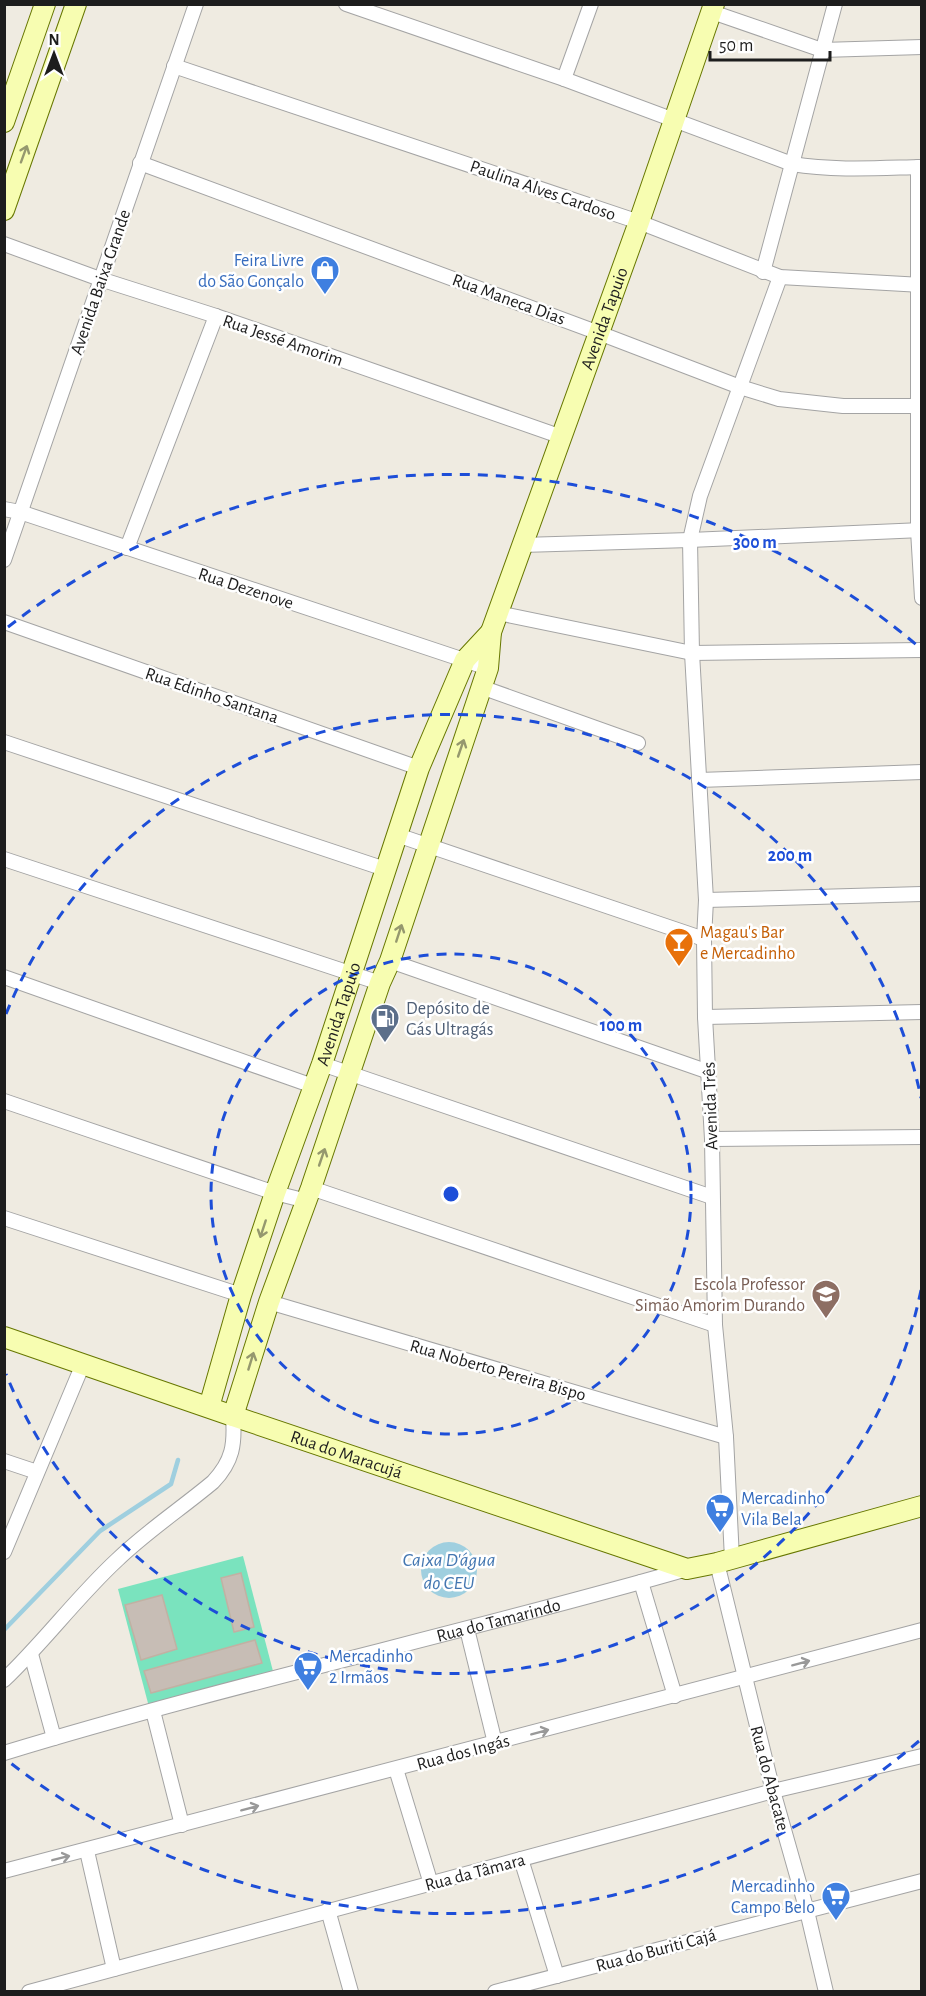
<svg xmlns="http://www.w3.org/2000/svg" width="926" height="1996" font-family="'Alegreya Sans',sans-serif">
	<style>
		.pitch { fill: #7ae3be }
		.water { fill: #9fcfdf }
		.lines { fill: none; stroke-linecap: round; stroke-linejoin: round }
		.stream { stroke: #9fcfdf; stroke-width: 4.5 }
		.building { fill: #c7bdb5; stroke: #c1b1a3; stroke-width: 1.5 }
		.street-casing { stroke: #a4a4a4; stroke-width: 16 }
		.secondary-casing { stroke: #677700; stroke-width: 22 }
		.street { stroke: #fff; stroke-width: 14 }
		.secondary { stroke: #f7fdb1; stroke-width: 20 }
		.oneway { stroke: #95986e }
		.oneway2 { stroke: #999 }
		.ring { fill: none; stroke: #1d4ed8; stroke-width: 3; stroke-dasharray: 10 8 }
		.labels { text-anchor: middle; stroke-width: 5; stroke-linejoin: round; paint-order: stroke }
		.street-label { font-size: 18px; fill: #1d1d1d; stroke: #fff }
		.shop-label { font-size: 18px; fill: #366cbe; stroke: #fff; text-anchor: end }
		.food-label { font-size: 18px; fill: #c56008; stroke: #fff; text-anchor: start }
		.service-label { font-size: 18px; fill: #4e5e75; stroke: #fff; text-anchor: start }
		.education-label { font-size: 18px; fill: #785e54; stroke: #fff; text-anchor: end }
		.water-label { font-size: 20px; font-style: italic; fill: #4477b1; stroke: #fff }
		.centre { fill: #1d4ed8; stroke: #fff; stroke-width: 3 }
		.ring-label { font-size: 18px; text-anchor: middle; font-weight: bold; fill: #1d4ed8; stroke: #fff; stroke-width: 5; stroke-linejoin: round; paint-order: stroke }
	</style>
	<rect width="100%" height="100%" fill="#efebe1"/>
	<!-- pitch -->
	<path class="pitch" d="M243,1556l31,119 -125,32 -31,-118z"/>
	<!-- water -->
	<circle class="water" cx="449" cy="1570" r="28"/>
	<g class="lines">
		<!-- stream -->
		<path class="stream" d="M4,1630l96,-99 71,-47 7,-24"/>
	</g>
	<!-- building -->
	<g class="building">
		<path d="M241,1573l13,54 -20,5 -13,-54z"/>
		<path d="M162,1595l15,54 -36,11 -16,-55z"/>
		<path d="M255,1640l7,23 -111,30 -7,-22z"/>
	</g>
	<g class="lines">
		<!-- street casing -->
		<g class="street-casing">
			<g id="street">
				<path d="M346,4l218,75 228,85c43,7 86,4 130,3"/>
				<path d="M712,12l110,38 100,-3"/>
				<path d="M174,66l465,156 141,55 142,8"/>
				<path d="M564,79l27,-75"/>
				<path d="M140,163l459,170 141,54 39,12 64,7h79"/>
				<path d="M918,167v363l4,68"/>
				<path d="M4,244l96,35 116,37 346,121"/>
				<path d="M763,272l72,-268"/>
				<path d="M4,509l16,3 468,156"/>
				<path d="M522,545l168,-5 232,-10"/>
				<path d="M127,548l89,-232"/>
				<path d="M4,560l192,-556"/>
				<path d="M498,613l194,40 230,-3"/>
				<path d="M4,622l415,146"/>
				<path d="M481,687l157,56"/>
				<path d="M4,742l381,127"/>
				<path d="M699,780l223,-8"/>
				<path d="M397,835l307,104"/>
				<path d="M4,859l376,124"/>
				<path d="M706,900l216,-6"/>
				<path d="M390,961l319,111"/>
				<path d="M4,977l309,109"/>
				<path d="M705,1017l217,-5"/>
				<path d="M322,1064l390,133"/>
				<path d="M4,1101l271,92 32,8"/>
				<path d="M712,1139l210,-2"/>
				<path d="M311,1188l404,137"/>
				<path d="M4,1218l237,77"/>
				<path d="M269,1302l457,135"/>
				<path d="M4,1461l33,11"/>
				<path d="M4,1552l79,-188"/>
				<path d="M732,1559l-6,-122 -11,-112 -3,-186 -7,-122 -1,-78 2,-39 -14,-247 -2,-113 10,-44 80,-219"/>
				<path d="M717,1563l56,228 34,120 19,81"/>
				<path d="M641,1582l34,114"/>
				<path d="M467,1629l28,114"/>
				<path d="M31,1654l23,84"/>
				<path d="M4,1680c40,-38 73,-83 113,-120 30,-29 65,-52 96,-78 20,-21 22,-38 20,-66"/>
				<path d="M153,1711l29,114"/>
				<path id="s1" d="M4,1753c226,-69 457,-119 683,-184"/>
				<path d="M396,1769l35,115"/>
				<path d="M87,1851l27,118"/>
				<path d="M521,1859l36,117"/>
				<path d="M4,1871l918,-241"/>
				<path d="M328,1910l23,82"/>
				<path d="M29,1992l744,-201 149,-35"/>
				<path d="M495,1992l427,-111"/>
			</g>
		</g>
		<!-- secondary casing -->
		<g class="secondary-casing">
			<g id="secondary">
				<path d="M4,122l41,-118"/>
				<path d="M4,210l72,-206"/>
				<path id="s2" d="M4,1337l229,79 454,153 30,-6 205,-57"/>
				<path id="s3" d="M209,1407l32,-112 34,-102 47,-129 97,-296 46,-108 26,-28"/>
				<path id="s4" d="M233,1416l36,-114 42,-114 69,-205 10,-22 98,-293 3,-36 148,-410 75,-218"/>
			</g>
		</g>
		<!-- street -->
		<use href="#street" class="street"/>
		<!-- secondary -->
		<use href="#secondary" class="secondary"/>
	</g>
	<!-- one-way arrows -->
	<defs><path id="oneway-shaft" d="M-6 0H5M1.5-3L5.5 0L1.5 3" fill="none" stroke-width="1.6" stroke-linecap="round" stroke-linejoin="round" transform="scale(1.5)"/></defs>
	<g class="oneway">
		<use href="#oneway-shaft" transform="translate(24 154) rotate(-70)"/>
		<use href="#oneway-shaft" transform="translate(461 748) rotate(-71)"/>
		<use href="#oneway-shaft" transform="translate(399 933) rotate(-72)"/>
		<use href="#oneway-shaft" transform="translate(322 1157) rotate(-71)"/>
		<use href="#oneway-shaft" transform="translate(263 1229) rotate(108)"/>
		<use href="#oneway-shaft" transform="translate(251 1361) rotate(-73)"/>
	</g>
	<g class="oneway2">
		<use href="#oneway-shaft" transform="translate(801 1663) rotate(-15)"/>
		<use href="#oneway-shaft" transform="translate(540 1732) rotate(-15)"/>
		<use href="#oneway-shaft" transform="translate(250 1808) rotate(-15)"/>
		<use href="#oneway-shaft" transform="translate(61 1858) rotate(-14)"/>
	</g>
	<!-- distance rings -->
	<g class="ring">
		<circle cx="451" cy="1194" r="240"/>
		<path d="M921 1290A480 480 0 0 1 6 1374M6 1014A480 480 0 0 1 921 1098"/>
		<path d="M919 1741A720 720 0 0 1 8 1761M8 627A720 720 0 0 1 919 647"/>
	</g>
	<!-- icons -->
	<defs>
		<g id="shop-pin" transform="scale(1.5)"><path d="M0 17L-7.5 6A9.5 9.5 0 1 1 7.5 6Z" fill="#3f7fe0" stroke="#fff"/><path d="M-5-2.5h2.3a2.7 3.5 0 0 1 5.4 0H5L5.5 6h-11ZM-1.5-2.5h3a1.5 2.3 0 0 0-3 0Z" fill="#fff"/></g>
		<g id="bar-pin" transform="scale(1.5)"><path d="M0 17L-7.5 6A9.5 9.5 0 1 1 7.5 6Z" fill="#e8710a" stroke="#fff"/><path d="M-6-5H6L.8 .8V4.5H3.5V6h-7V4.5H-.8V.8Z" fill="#fff"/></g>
		<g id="fuel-pin" transform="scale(1.5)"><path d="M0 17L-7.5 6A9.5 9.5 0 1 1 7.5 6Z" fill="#5c6f8a" stroke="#fff"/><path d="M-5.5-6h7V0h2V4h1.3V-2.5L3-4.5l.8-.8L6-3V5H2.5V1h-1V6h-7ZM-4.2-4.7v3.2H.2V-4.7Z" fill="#fff"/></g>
		<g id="school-pin" transform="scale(1.5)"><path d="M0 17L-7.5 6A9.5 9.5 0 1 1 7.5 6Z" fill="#8d6e63" stroke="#fff"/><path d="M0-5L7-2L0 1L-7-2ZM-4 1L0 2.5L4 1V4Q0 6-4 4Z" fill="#fff"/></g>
		<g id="supermarket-pin" transform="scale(1.5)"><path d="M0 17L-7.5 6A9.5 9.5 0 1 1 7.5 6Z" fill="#3f7fe0" stroke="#fff"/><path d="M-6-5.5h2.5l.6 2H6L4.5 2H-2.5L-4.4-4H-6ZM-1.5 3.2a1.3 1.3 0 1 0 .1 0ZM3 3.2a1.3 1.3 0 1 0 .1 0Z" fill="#fff"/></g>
	</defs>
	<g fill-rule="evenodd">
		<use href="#shop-pin" x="325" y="270"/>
		<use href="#bar-pin" x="679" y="942"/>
		<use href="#fuel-pin" x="385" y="1018"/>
		<use href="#school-pin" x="826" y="1294"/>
		<use href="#supermarket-pin" x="720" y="1508"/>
		<use href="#supermarket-pin" x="308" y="1666"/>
		<use href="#supermarket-pin" x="836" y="1896"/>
	</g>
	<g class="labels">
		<!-- street labels -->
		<g class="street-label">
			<text transform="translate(543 190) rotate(19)" y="6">Paulina Alves Cardoso</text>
			<text transform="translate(100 282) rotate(-71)" y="6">Avenida Baixa Grande</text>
			<text transform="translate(509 299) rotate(20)" y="6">Rua Maneca Dias</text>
			<text dy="6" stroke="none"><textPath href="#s4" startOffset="1160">Avenida Tapuio</textPath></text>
			<text transform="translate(283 340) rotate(19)" y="6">Rua Jessé Amorim</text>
			<text transform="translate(246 588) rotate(18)" y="6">Rua Dezenove</text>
			<text transform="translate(212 695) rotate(19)" y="6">Rua Edinho Santana</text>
			<text dy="6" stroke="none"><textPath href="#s3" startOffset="414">Avenida Tapuio</textPath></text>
			<text transform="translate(710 1106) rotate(-92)" y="6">Avenida Três</text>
			<text transform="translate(498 1370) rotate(16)" y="6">Rua Noberto Pereira Bispo</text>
			<text dy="6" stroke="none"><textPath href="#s2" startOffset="362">Rua do Maracujá</textPath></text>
			<text dy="6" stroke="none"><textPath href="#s1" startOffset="512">Rua do Tamarindo</textPath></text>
			<text transform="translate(463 1752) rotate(-15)" y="6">Rua dos Ingás</text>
			<text transform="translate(770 1778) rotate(75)" y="6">Rua do Abacate</text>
			<text transform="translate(475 1872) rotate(-15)" y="6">Rua da Tâmara</text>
			<text transform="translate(656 1950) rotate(-15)" y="6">Rua do Buriti Cajá</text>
		</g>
		<!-- shop labels -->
		<g class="shop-label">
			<text x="304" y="266">Feira Livre<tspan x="304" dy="21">do São Gonçalo</tspan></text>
			<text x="741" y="1504" text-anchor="start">Mercadinho<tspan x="741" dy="21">Vila Bela</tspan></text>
			<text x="329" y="1662" text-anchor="start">Mercadinho<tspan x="329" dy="21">2 Irmãos</tspan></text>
			<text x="815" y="1892">Mercadinho<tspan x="815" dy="21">Campo Belo</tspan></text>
		</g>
		<!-- food labels -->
		<g class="food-label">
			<text x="700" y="938">Magau's Bar<tspan x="700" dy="21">e Mercadinho</tspan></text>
		</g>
		<!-- service labels -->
		<g class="service-label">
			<text x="406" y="1014">Depósito de<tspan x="406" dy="21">Gás Ultragás</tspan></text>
		</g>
		<!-- education labels -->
		<g class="education-label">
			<text x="805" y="1290">Escola Professor<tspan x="805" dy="21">Simão Amorim Durando</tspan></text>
		</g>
		<!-- water labels -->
		<g class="water-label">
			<text x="449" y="1566">Caixa D'água<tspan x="449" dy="23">do CEU</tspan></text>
		</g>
	</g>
	<circle cx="451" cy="1194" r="9" class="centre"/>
	<g class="ring-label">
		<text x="755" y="548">300 m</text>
		<text x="790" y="861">200 m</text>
		<text x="621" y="1031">100 m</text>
	</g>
	<!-- border -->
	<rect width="926" height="1996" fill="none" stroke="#1d1d1d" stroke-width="12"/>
	<!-- north arrow -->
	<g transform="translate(54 54)" stroke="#ffffff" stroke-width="4.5" paint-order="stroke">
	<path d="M0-4.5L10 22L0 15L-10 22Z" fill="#1d1d1d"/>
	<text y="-9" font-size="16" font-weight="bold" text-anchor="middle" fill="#1d1d1d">N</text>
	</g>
	<!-- scale -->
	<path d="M710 51v9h120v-9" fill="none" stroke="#1d1d1d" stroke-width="3"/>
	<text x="719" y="51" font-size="18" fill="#1d1d1d" stroke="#ffffff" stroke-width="4.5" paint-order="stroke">50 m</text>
</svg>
